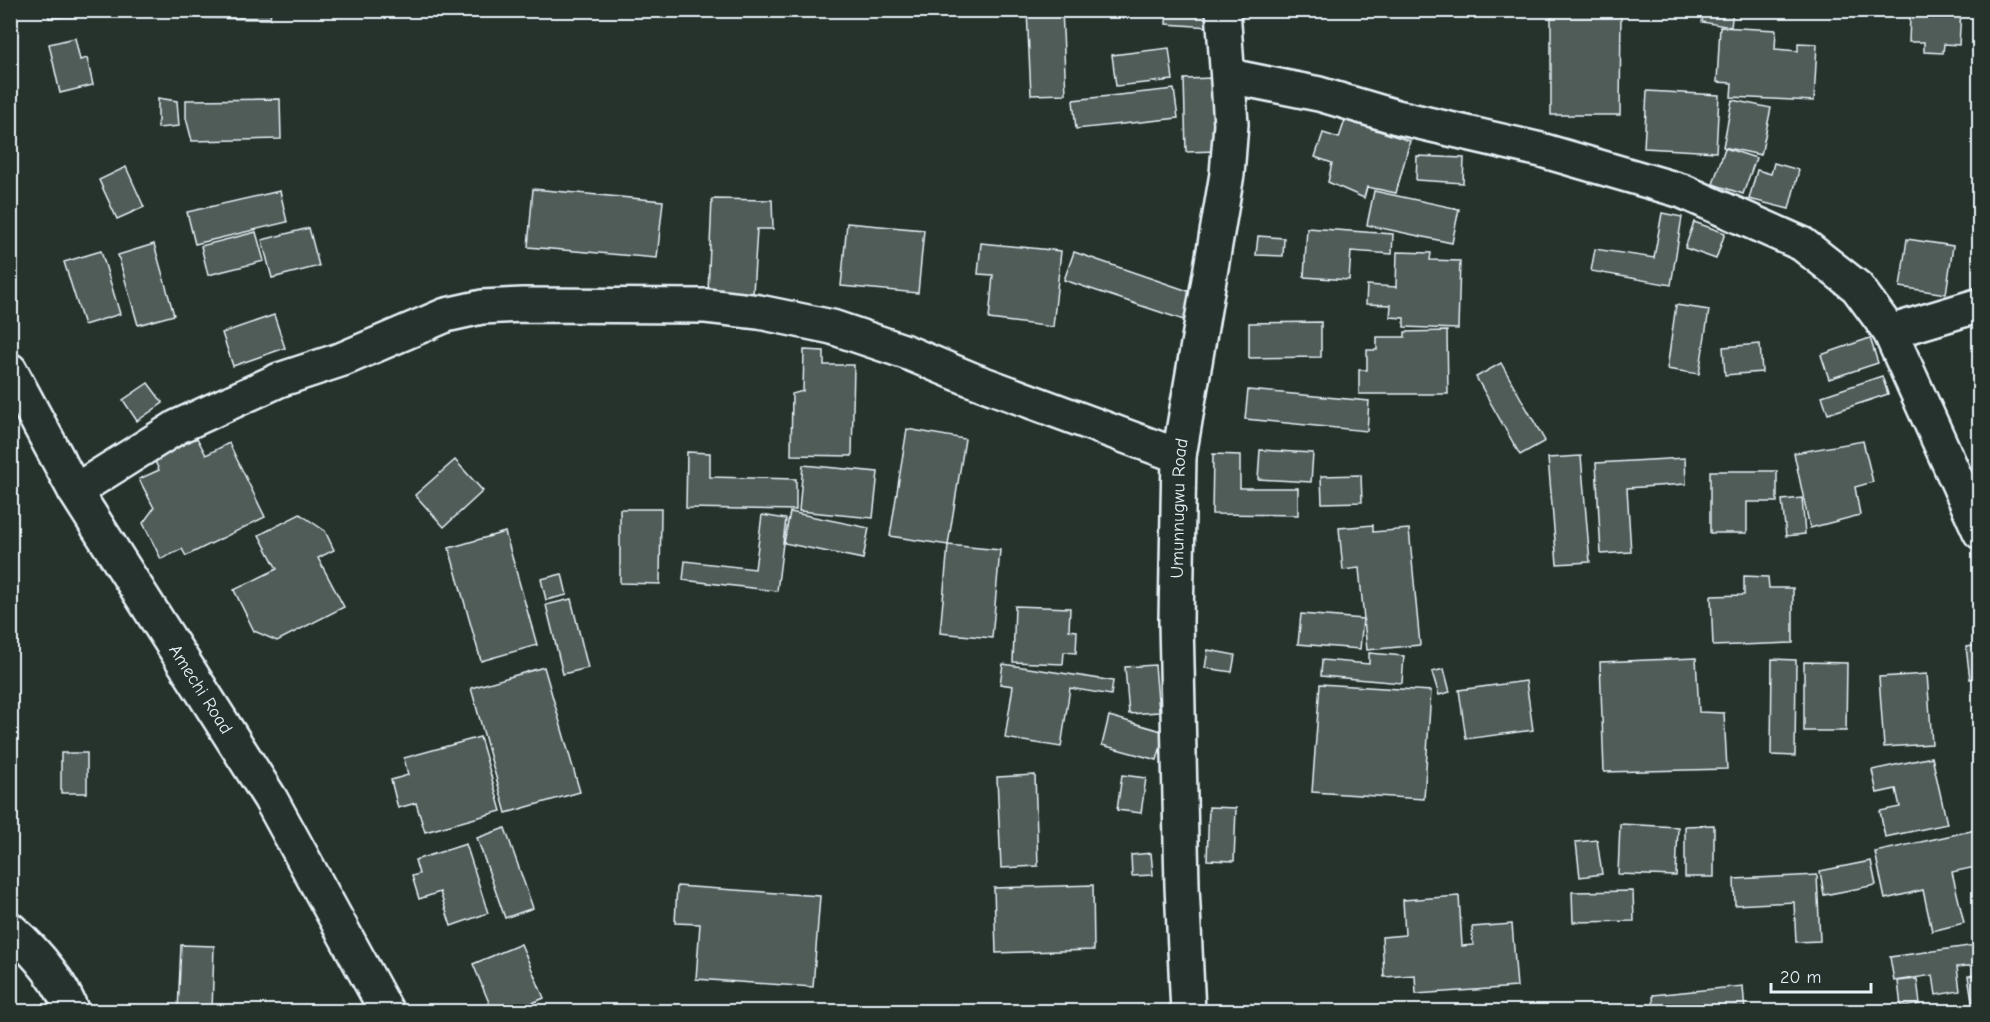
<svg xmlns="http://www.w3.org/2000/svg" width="1990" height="1022" font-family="'Comic Neue',sans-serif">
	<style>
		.building { fill: #505c59; stroke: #e8f1f8; stroke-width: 1.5 }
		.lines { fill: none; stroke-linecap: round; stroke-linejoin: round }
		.minor-casing { stroke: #e8f1f8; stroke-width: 38 }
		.major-casing { stroke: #e8f1f8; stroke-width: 38 }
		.minor { stroke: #26332d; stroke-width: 33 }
		.major { stroke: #26332d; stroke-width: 33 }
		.labels { text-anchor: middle; stroke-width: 4.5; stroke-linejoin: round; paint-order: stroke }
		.street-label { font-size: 18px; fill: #e8f1f8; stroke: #26332d }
	</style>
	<rect width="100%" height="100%" fill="#26332d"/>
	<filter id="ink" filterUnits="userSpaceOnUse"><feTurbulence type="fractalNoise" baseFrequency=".0167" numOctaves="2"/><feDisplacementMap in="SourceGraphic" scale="12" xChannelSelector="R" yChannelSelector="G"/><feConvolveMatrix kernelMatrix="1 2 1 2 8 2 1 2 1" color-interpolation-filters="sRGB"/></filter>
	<g filter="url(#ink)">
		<!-- building -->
		<g class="building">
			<path d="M48,10h75v4l-74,4z"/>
			<path d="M206,10h65l-1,9 -64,-1z"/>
			<path d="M1027,10h35l4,84 -35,1z"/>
			<rect x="1064" y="10" width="29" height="7"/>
			<path d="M1167,10h44l-1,17 -44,-3z"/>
			<path d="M1551,10h70l-1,105h-69z"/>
			<path d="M1704,10h29l-2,17 -29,-5z"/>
			<path d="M1737,10h11v5l-11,-2z"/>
			<path d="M1893,10h68l-2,35 -15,-1 -1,9 -19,-1v-10h-15l1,-26 -17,-1z"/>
			<path d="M1720,27l56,3 -1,19 23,2v-8l19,1 -3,57 -83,-4 1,-14 -15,-1z"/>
			<path d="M75,38l5,22 7,-2 6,27 -33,8 -11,-49z"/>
			<path d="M1169,48l4,32 -57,6 -4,-31z"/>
			<path d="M1213,78l3,73 -30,1 -2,-73z"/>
			<path d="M1174,89l4,29 -102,11 -3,-29z"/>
			<path d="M1647,91l72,4 -3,57 -72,-4z"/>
			<path d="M158,98l19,3 2,25 -21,2z"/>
			<path d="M280,99l1,40 -89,2 -6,-23v-18z"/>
			<path d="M1732,100l39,8 -10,47 -38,-8z"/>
			<path d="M1345,120l65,21 -14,52 -29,-6 -3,11 -36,-16 4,-19 -17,-6 8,-24 16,5z"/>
			<path d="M1725,148l31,10 -13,36 -30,-10z"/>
			<path d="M1417,156l47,2 -1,25 -47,-3z"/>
			<path d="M1774,163l25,7 -10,39 -40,-10 8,-29 14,4z"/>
			<path d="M126,167l18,40 -27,12 -18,-39z"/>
			<path d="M533,189l130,12 -6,57 -129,-11z"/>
			<path d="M280,191l7,31 -92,22 -8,-32z"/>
			<path d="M1374,191l85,18 -7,34 -85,-18z"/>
			<path d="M712,199l60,1 1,29h-16l-4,64 -45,-1z"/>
			<path d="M1662,213l20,4 -11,68 -80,-14 4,-22 59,9z"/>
			<path d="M1694,222l31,11 -9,26 -31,-11z"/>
			<path d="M847,223l77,7 -6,63 -77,-7z"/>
			<path d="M309,228l10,38 -47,12 -10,-38z"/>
			<path d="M1307,228l86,6 -1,20 -41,-3 -2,29 -45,-3z"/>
			<path d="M256,232l8,29 -56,14 -7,-29z"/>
			<path d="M1258,236l26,2 -1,18 -27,-1z"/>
			<path d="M1907,239l46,7 -7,48 -46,-7z"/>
			<path d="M981,243l80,8 -8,76 -64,-8 4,-44 -15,-1z"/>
			<path d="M154,244l20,71 -36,10 -20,-70z"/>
			<path d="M101,251l19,63 -36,11 -20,-63z"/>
			<path d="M1074,252l120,41 -10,27 -120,-40z"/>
			<path d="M1397,252l34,1 -1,7 30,1 -2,68 -54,-2v-9l-14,-1 1,-12 -25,-1 1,-19 29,2z"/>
			<path d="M1676,305l33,5 -10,64 -32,-5z"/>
			<path d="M274,315l11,33 -52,18 -11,-33z"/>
			<path d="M1321,322v35l-72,1v-35z"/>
			<path d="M1447,331l1,63h-89v-24h8v-20h10v-13h28v-5z"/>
			<path d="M1870,338l8,25 -49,16 -8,-24z"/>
			<path d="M1760,344l2,28 -37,3 -2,-28z"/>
			<path d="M804,350l20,1v14h30l-2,91 -61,-1 1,-61 11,-3z"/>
			<path d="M1501,363l44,78 -25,14 -44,-78z"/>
			<path d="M1882,376l6,18 -60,20 -6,-18z"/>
			<path d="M148,383l15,20 -26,18 -14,-21z"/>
			<path d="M1248,390l121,11 -2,30 -122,-12z"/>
			<path d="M907,429l58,10 -17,106 -58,-9z"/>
			<path d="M197,438l9,17 23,-12 36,74 -79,39 -4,-7 -21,10 -18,-36 11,-15 -15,-29 20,-9 -5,-11z"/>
			<path d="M1863,441l10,41 -18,5 5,28 -50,13 -16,-75z"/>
			<path d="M1260,450l53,3 -2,29 -53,-3z"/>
			<path d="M687,452l23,1v24l86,2v31l-110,-2z"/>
			<path d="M1213,454l27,1v33h58v27l-86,-1z"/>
			<path d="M1581,456l9,106 -33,2 -9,-106z"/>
			<path d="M1685,458l1,26 -59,4 4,64 -30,2 -5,-91z"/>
			<path d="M455,460l28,31 -39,36 -29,-32z"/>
			<path d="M803,465l75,7 -5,46 -74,-7z"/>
			<path d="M1710,471h67v31h-30v31h-37z"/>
			<path d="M1361,475l1,27 -40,1 -1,-27z"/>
			<path d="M1802,498l3,36 -19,2 -4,-36z"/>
			<path d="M620,509h41l-1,75 -40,-1z"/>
			<path d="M790,512l79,16 -6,31 -79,-16z"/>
			<path d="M300,514l25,17 9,19 -16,8 26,49 -67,34 -23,-10 -20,-41 43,-21 -18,-34z"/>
			<path d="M762,515l24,4 -9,72 -94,-11 2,-19 70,8z"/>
			<path d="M1373,525v7l36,-3 11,116 -53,5 -8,-82 -16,2 -4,-42z"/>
			<path d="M505,532l32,113 -56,16 -32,-113z"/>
			<path d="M948,545l52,5 -8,88 -52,-5z"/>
			<path d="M562,574l5,21 -21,5 -5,-21z"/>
			<path d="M1744,576l24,1 1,11h24v55l-80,3 -2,-50 33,-1z"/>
			<path d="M571,599l17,69 -25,6 -17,-69z"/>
			<path d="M1015,606l55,2 -1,22 8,1 -1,22 -12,-1 -1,12 -50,-2z"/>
			<path d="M1301,614l62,5 -3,30 -62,-5z"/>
			<path d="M1980,645v32l-10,2 -4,-32z"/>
			<path d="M1208,650l27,5 -3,17 -27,-4z"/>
			<path d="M1369,653l35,3 -2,27 -81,-7 1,-16 47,4z"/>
			<path d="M1696,658l3,54 25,1 3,56 -123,3 -4,-110z"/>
			<path d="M1772,659l24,1 -1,96 -24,-1z"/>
			<path d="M1804,662l43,1 -1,68h-42z"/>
			<path d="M1003,664l110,17 -2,14 -41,-7 -9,59 -56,-9 8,-52 -13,-2z"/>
			<path d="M1155,665l4,47 -30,2 -4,-47z"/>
			<path d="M544,667l36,125 -74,21 -35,-125z"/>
			<path d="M1444,669l6,23 -11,3 -7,-23z"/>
			<path d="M1927,674l5,70 -48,3 -5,-70z"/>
			<path d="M1526,681l7,49 -67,9 -7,-49z"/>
			<path d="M1320,684l111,7 -7,108 -112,-7z"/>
			<path d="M1109,716l56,16 -8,28 -55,-15z"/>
			<path d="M480,737l21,74 -76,21 -9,-29 -18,5 -7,-28 17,-5 -4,-17z"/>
			<rect x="61" y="753" width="26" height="40"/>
			<path d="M1932,757l15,67 -62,13 -5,-26 20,-4 -4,-18 -19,4 -5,-23z"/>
			<path d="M1035,775l3,91 -37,2 -4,-91z"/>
			<path d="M1122,775l24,3 -5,35 -24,-3z"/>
			<path d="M1209,807l27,1 -2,53 -27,-1z"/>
			<path d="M1620,824l58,3 -2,49 -58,-2z"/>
			<path d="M1714,825v52h-29v-51z"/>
			<path d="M505,828l28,80 -28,10 -28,-80z"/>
			<path d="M1980,829v37l-28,6 12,51 -32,8 -9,-41 -38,9 -10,-47z"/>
			<path d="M1597,840l5,34 -22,3 -4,-35z"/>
			<path d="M466,844l22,69 -37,13 -11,-34 -21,7 -7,-23 7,-2 -4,-14z"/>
			<path d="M1151,853l2,22 -21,1 -1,-21z"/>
			<path d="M1871,861l5,24 -52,10 -4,-24z"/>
			<path d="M1817,875l3,66 -24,1 -2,-40 -59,3 -1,-26z"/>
			<path d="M1093,885l1,65 -98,3 -2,-65z"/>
			<path d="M677,886l143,10 -7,91 -117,-8 4,-55 -25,-1z"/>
			<path d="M1633,891l1,30 -61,1 -1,-30z"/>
			<path d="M1459,896l3,50 11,-1 -1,-18 40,-3 5,63 -101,7 -1,-19 -31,2 -2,-40 23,-2 -2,-35z"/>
			<path d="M521,944l23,54 -33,14h-18l-20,-48z"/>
			<path d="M181,945l33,1 -2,66h-34z"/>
			<path d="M1976,945l3,20 -22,2 3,24 -24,4 -3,-20 -39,6 -4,-24z"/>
			<path d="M1980,974v38h-6l-6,-36z"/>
			<path d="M1917,979l3,25 -19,3 -3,-26z"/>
			<path d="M1743,986l2,26h-91l-1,-17z"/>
			<path d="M1251,1004l1,8h-43l-1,-5z"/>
		</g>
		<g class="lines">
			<!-- minor casing -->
			<g class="minor-casing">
				<g id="minor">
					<path d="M1229,76l90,18 78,23 144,33 141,41 120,53 55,43 33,45 90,200"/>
					<path d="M1890,332l90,-27"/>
					<path d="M75,491l102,-64 102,-47 64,-21 103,-44 36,-8 41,-2 183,1 53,6 73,15 74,25 67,28 206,76"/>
					<path d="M10,929c26,23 50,50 62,83"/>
					<path id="s1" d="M1188,1012l-6,-126 -6,-265 3,-165 48,-282 4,-50 -8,-114"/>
				</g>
			</g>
			<!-- major casing -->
			<g class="major-casing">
				<g id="major">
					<path id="s2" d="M10,370l65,121 195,307 117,214"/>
				</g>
			</g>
			<!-- minor -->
			<use href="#minor" class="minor"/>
			<!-- major -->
			<use href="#major" class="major"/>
		</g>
	</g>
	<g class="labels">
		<!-- street labels -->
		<g class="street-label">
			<text dy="6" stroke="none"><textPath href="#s1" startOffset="504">Umunnugwu Road</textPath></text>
			<text dy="6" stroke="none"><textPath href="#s2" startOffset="372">Amechi Road</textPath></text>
		</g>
	</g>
	<!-- margin -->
	<rect width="1990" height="1022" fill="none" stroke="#26332d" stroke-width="36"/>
	<rect x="18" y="18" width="1954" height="986" fill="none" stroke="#e8f1f8" stroke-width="2" filter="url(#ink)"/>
	<!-- scale -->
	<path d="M1771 983v9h100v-9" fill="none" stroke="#e8f1f8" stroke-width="3"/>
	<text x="1780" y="983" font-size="18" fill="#e8f1f8" stroke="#26332d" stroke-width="4.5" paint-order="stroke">20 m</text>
</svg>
